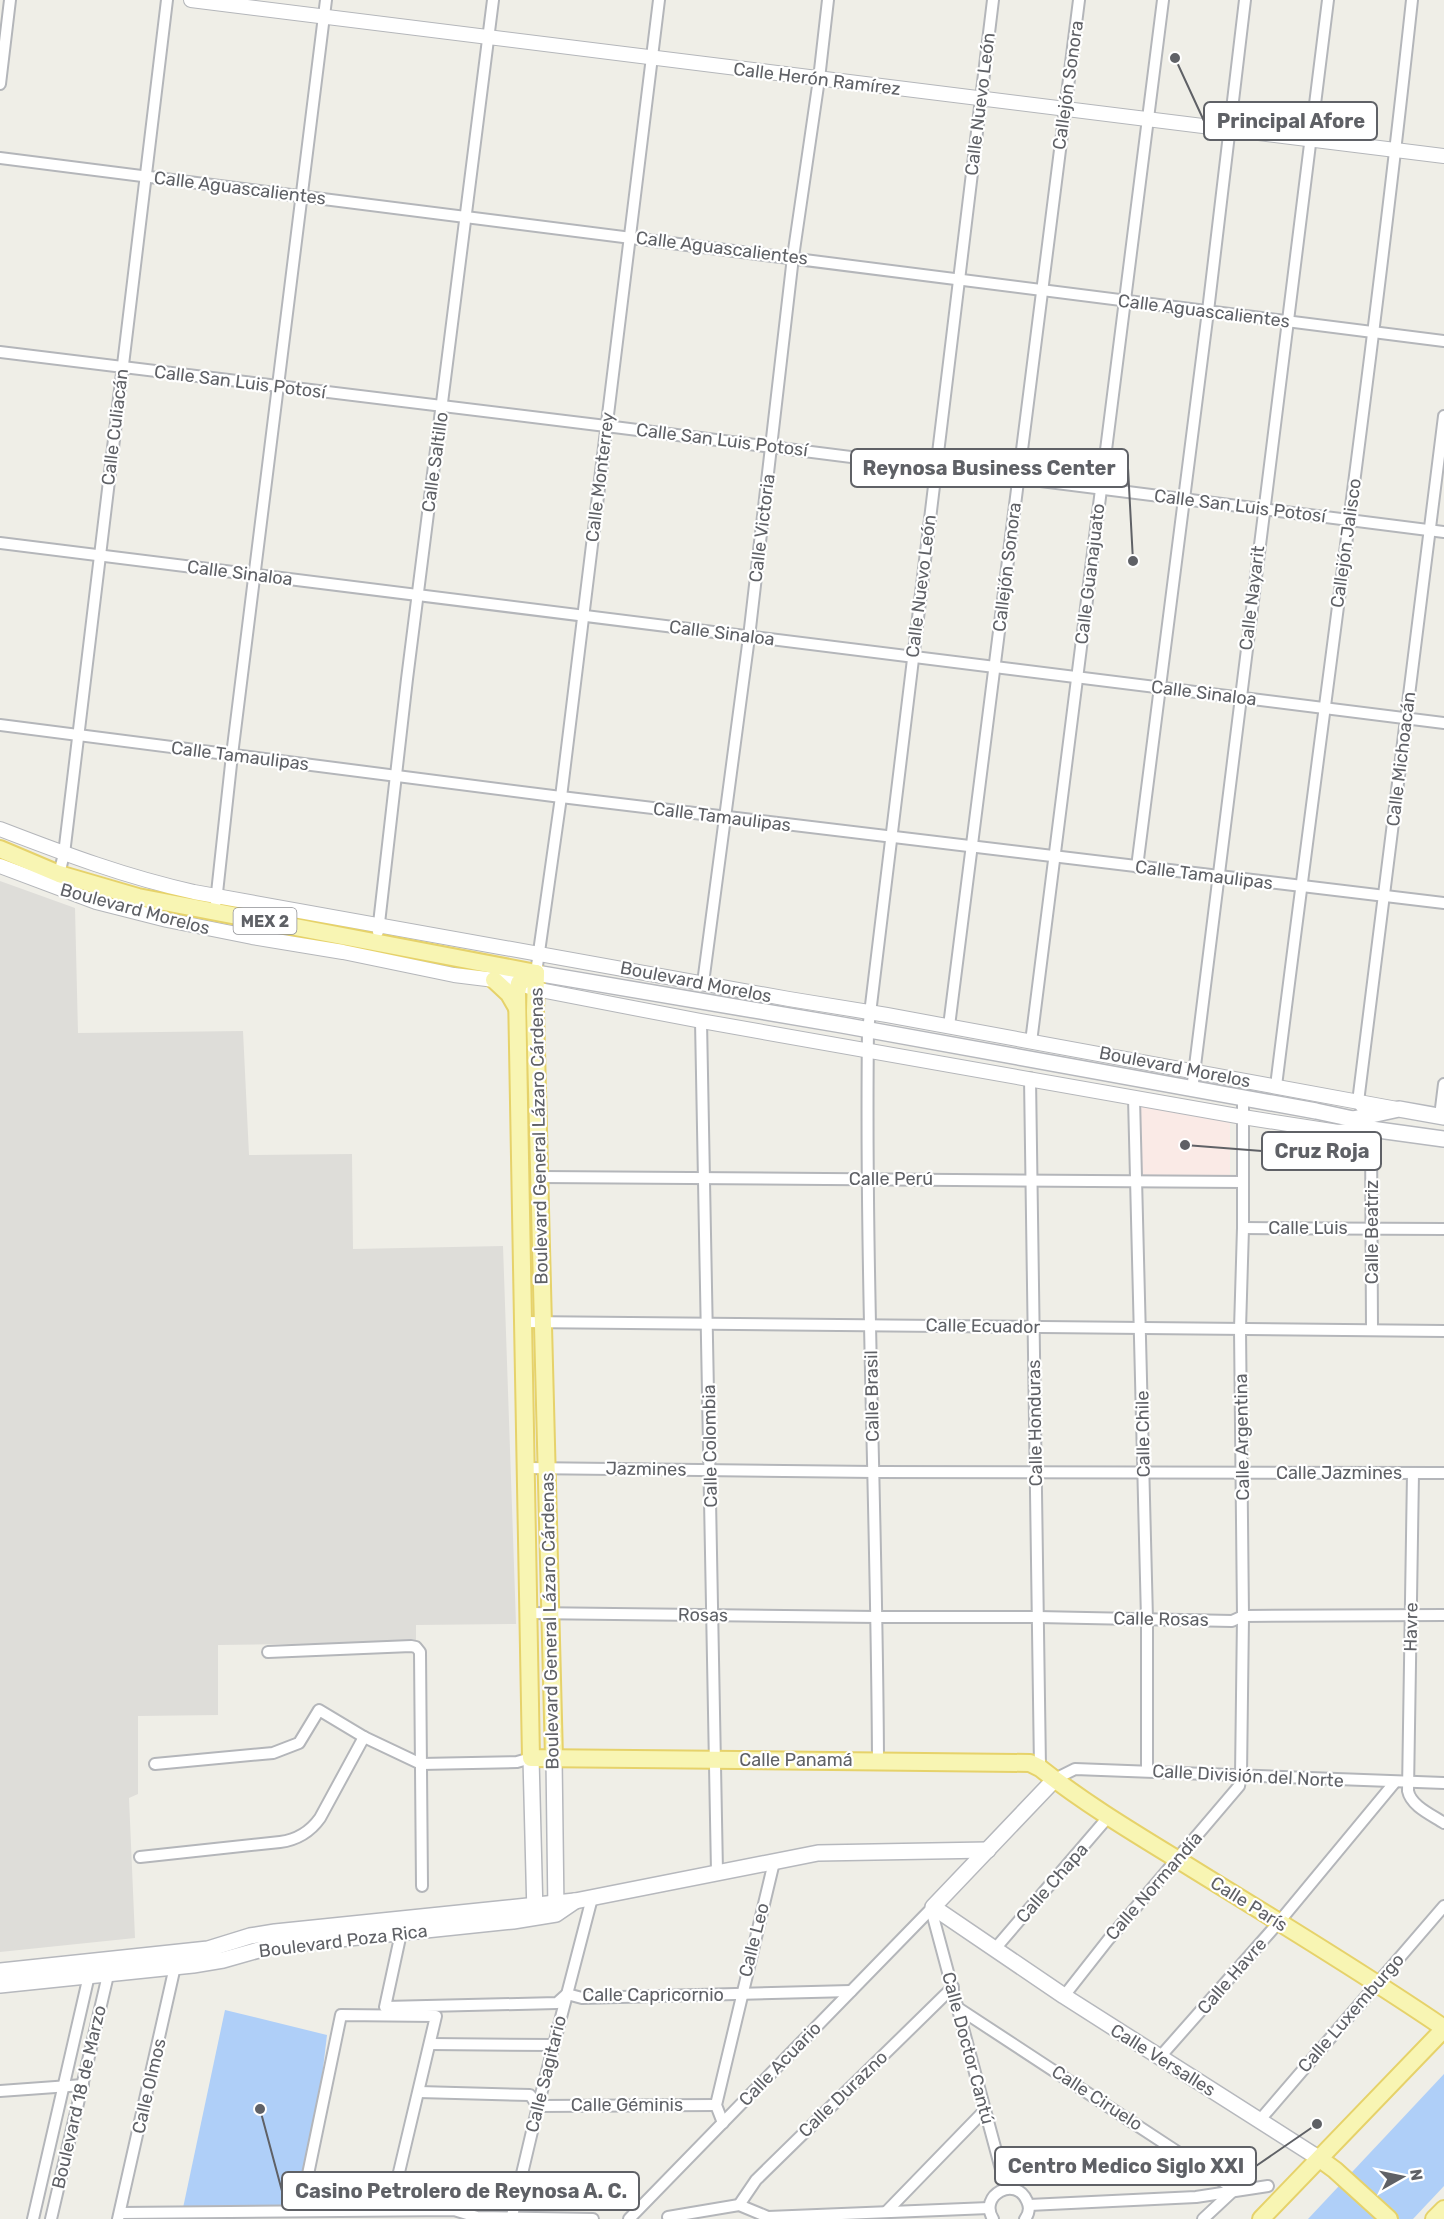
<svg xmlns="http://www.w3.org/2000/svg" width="1444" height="2219" font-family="Rubik,sans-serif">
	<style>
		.industrial { fill: #deddd9 }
		.medical { fill: #faeae6 }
		.water { fill: #afcff8 }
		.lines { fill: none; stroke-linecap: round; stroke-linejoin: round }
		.minor-casing { stroke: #b4b6ba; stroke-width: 14 }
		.tertiary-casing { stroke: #b4b6ba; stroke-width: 16 }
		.secondary-casing { stroke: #b6b8bd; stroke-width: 18 }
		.primary-casing { stroke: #e6d26a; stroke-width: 20 }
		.minor { stroke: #fff; stroke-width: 10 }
		.tertiary { stroke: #fff; stroke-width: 14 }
		.secondary { stroke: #fff; stroke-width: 15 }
		.primary { stroke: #f8f5b3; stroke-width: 16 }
		.labels { text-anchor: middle; stroke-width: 4.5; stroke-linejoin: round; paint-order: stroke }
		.shield { fill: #fff; stroke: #8f9094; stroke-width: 1.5 }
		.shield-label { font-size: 16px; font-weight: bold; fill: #5f6166 }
		.street-label { font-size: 18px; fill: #5f6166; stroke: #fff }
		.leader { fill: none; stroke: #5f6166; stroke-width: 2 }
		.callout-dot { fill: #5f6166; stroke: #fff; stroke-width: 2 }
		.callout { fill: #fff; stroke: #5f6166; stroke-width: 2 }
		.callout-label { font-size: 20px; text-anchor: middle; font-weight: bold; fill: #5f6166 }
	</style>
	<rect width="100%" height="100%" fill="#efeee7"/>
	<!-- industrial -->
	<path class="industrial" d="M0,881l75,27 3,125 165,-2 6,124 103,-1 1,95 150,-3 13,378 -100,1v17l-198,3v70l-80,1v78l-9,4 6,140 -135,14z"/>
	<!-- medical -->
	<path class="medical" d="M1139,1106l91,16v54l-88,-1z"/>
	<!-- water -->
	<g class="water">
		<path d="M225,2010l102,25 -5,42 -25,133 -114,-2z"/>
		<path d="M1444,2074v112l-31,33h-105z"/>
	</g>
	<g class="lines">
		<!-- minor casing -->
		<g class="minor-casing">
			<g id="minor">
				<path d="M0,84l10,-84"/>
				<path d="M0,158l1444,183"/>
				<path d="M0,352l606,74 838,106"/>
				<path d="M0,543l1444,180"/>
				<path d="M0,725l561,72 883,106"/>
				<path d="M1137,867l71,-556 37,-311"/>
				<path d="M59,874l5,-20 103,-854"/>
				<path d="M216,902l16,-147 94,-755"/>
				<path d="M378,932l29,-253 86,-679"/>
				<path d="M536,973l25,-176 98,-797"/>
				<path d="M703,983l46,-346 44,-380 26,-178 9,-79"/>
				<path d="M701,1021l16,851"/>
				<path d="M949,1026c41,-342 85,-684 130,-1026"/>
				<path d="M1031,1042l132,-1042"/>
				<path d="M1030,1078l10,690"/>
				<path d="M1276,1086c45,-362 97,-723 136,-1086"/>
				<path d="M1192,1090l136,-1090"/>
				<path d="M1134,1098l13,521v152"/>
				<path d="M1361,1107l-3,-5 86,-686"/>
				<path d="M1440,1116l4,-32"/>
				<path d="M1369,1124l2,5 1,201"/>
				<path d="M540,1177l703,5"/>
				<path d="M1243,1228l201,1"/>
				<path d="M523,1322l921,9"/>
				<path d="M526,1468l348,4 570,1"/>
				<path d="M1413,1473l-5,318c3,15 24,24 36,32"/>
				<path d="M529,1613l348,4h161l194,4 11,-5 201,-1"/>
				<path d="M268,1652l143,-6 5,1 4,5 2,234"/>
				<path d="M878,1761c-1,-244 -13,-487 -10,-731l125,-1030"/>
				<path d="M155,1764l118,-11 26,-10 20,-33 45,27 57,27 96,-2 14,-4"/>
				<path d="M1055,1779l20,-10 369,14"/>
				<path d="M140,1857l140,-15c16,-2 30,-10 40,-24l44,-81"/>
				<path d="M931,1909l75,279"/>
				<path d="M401,1933l-16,74 172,-4 10,-9 15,4 269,-7"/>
				<path d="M994,1950l115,-134"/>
				<path d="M1064,1996l44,-56 131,-154 2,-11 2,-159 -3,-287 3,-101v-129"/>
				<path d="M958,2008l273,179 2,4 -30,28"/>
				<path d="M341,2015l95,1 -40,169 -90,-1z"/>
				<path d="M430,2044l124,1"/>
				<path d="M1159,2058l120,-136 116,-140"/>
				<path d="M0,2091l83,-6"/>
				<path d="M419,2092l111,3 8,11 178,-1"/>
				<path d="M1259,2121l185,-215"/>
				<path d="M723,2123l-7,-18 58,-243"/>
				<path d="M739,2205l17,-25 197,-193"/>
				<path d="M1029,2205l167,-8 72,-11"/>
				<path d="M886,2212l98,-101"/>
				<path d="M120,2213l334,-3 23,7 116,2"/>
				<path d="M512,2216l26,-110 54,-208"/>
				<path d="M668,2217l71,-12 29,12 221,-9"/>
				<path d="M33,2219l57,-248"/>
				<path d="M51,2219l57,-244v-7"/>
				<path d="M118,2219l58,-257"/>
				<path d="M629,2219l304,-312"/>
				<path d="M993,2219c-15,-24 23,-44 34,-18 3,6 2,13 -2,18"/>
			</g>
		</g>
		<!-- tertiary casing -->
		<g class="tertiary-casing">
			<g id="tertiary">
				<path d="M191,0l1253,156"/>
				<path d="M0,829c65,25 126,48 194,63l595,107 98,16 510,94"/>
				<path d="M0,866l96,36 71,18 85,17 91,15 111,23 65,8 16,6 166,32 542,96 95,15 33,-3"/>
			</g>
		</g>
		<!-- secondary casing -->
		<g class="secondary-casing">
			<g id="secondary">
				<path d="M536,973l306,52 474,86 37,8 18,10 73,10"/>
				<path d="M1353,1119l46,-10 45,8"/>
				<path d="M531,1758l4,156"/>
				<path d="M554,1758l2,153"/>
				<path d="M1055,1779l-122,128 131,89 256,163"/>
				<path d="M0,1971l208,-22 42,-13 25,-4 300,-31 243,-48 170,-3"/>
				<path d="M0,1985l193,-20 30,-5 50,-14 240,-25 43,-7 19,-13"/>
			</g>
		</g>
		<!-- primary casing -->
		<g class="primary-casing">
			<g id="primary">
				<path d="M0,849l59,25 79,23 398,76"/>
				<path d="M536,973l-17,10 -2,10 14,765 499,5 10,5c48,38 101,69 153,101 84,52 169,103 251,159"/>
				<path d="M536,973l-1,38 19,747"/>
				<path d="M494,980l15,14 8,14"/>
				<path d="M1320,2159l15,11 54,49"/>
				<path d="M1261,2219l183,-190"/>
				<path d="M1434,2219l10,-10"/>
			</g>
		</g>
		<!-- minor -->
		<use href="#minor" class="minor"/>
		<!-- tertiary -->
		<use href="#tertiary" class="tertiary"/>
		<!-- secondary -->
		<use href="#secondary" class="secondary"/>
		<!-- primary -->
		<use href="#primary" class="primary"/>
	</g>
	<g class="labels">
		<!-- shield labels -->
		<rect class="shield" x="233.5" y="908" width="63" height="26" rx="4.5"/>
		<g class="shield-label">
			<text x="265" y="927">MEX 2</text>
		</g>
		<!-- street labels -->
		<g class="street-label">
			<text transform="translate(817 79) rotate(7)" y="6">Calle Herón Ramírez</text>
			<text transform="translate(1068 85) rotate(-82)" y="6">Callejón Sonora</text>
			<text transform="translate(980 104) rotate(-83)" y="6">Calle Nuevo León</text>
			<text transform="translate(240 188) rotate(7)" y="6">Calle Aguascalientes</text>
			<text transform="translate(722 248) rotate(7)" y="6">Calle Aguascalientes</text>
			<text transform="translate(1204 311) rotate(7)" y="6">Calle Aguascalientes</text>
			<text transform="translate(240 382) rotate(7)" y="6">Calle San Luis Potosí</text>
			<text transform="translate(115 427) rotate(-83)" y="6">Calle Culiacán</text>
			<text transform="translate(722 440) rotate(7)" y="6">Calle San Luis Potosí</text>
			<text transform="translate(435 462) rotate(-82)" y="6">Calle Saltillo</text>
			<text transform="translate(600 477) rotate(-83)" y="6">Calle Monterrey</text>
			<text transform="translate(1240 506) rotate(7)" y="6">Calle San Luis Potosí</text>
			<text transform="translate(762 528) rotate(-83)" y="6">Calle Victoria</text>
			<text transform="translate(1346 543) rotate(-82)" y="6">Callejón Jalisco</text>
			<text transform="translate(1007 567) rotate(-83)" y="6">Callejón Sonora</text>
			<text transform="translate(240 573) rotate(7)" y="6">Calle Sinaloa</text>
			<text transform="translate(1090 574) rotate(-83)" y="6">Calle Guanajuato</text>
			<text transform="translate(921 586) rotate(-83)" y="6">Calle Nuevo León</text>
			<text transform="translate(1252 598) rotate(-83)" y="6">Calle Nayarit</text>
			<text transform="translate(722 633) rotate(7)" y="6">Calle Sinaloa</text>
			<text transform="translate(1204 693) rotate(7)" y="6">Calle Sinaloa</text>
			<text transform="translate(240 756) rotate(7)" y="6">Calle Tamaulipas</text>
			<text transform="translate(1401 759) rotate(-83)" y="6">Calle Michoacán</text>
			<text transform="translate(722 817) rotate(7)" y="6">Calle Tamaulipas</text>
			<text transform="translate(1204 875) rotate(7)" y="6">Calle Tamaulipas</text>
			<text transform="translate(135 909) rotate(15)" y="6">Boulevard Morelos</text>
			<text transform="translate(696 982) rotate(11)" y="6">Boulevard Morelos</text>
			<text transform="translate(1175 1067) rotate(11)" y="6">Boulevard Morelos</text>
			<text transform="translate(539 1136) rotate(-91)" y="6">Boulevard General Lázaro Cárdenas</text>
			<text x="891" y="1185">Calle Perú</text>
			<text x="1308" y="1234">Calle Luis</text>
			<text transform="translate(1372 1232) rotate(-90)" y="6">Calle Beatriz</text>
			<text transform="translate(983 1326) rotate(1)" y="6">Calle Ecuador</text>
			<text transform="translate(872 1396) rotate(-91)" y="6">Calle Brasil</text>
			<text transform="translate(1035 1423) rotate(-91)" y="6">Calle Honduras</text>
			<text transform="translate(1143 1434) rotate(-91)" y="6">Calle Chile</text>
			<text transform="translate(1242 1437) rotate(-91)" y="6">Calle Argentina</text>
			<text transform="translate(710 1446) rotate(-91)" y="6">Calle Colombia</text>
			<text transform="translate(646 1469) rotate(1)" y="6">Jazmines</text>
			<text x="1339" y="1479">Calle Jazmines</text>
			<text transform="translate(703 1615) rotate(1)" y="6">Rosas</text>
			<text transform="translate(1161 1619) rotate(1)" y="6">Calle Rosas</text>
			<text transform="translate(550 1621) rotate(-91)" y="6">Boulevard General Lázaro Cárdenas</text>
			<text transform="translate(1411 1627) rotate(-89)" y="6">Havre</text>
			<text x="796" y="1766">Calle Panamá</text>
			<text transform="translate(1248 1776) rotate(3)" y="6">Calle División del Norte</text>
			<text transform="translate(1052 1883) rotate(-49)" y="6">Calle Chapa</text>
			<text transform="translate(1154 1886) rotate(-49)" y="6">Calle Normandía</text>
			<text transform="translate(1249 1904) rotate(32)" y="6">Calle París</text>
			<text transform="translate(754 1940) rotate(-76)" y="6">Calle Leo</text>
			<text transform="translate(343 1941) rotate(-7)" y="6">Boulevard Poza Rica</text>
			<text transform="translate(1232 1976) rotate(-49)" y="6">Calle Havre</text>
			<text x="653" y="2001">Calle Capricornio</text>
			<text transform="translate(1351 2013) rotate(-49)" y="6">Calle Luxemburgo</text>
			<text transform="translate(968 2048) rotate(75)" y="6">Calle Doctor Cantú</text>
			<text transform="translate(1163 2060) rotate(32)" y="6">Calle Versalles</text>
			<text transform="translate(780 2064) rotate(-46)" y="6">Calle Acuario</text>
			<text transform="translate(546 2074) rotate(-76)" y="6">Calle Sagitario</text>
			<text transform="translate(149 2086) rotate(-77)" y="6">Calle Olmos</text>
			<text transform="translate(843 2094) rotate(-44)" y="6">Calle Durazno</text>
			<text transform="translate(79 2097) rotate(-77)" y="6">Boulevard 18 de Marzo</text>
			<text transform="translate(1097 2098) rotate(33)" y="6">Calle Ciruelo</text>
			<text x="627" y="2111">Calle Géminis</text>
		</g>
	</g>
	<!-- callouts -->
	<path class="leader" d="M1175 58L1204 121M1133 561L1128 468M1185 1145L1262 1151M1317 2124L1256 2166M260 2109L282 2191"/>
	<g class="callout-dot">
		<circle cx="1175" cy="58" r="6"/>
		<circle cx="1133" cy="561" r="6"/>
		<circle cx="1185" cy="1145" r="6"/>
		<circle cx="1317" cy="2124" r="6"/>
		<circle cx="260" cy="2109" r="6"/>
	</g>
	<g class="callout">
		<rect x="1204" y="102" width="173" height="38" rx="6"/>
		<rect x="851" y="449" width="277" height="38" rx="6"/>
		<rect x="1262" y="1132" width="119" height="38" rx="6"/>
		<rect x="995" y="2147" width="261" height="38" rx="6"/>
		<rect x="282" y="2172" width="357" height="38" rx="6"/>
	</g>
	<g class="callout-label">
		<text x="1291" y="128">Principal Afore</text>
		<text x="989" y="475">Reynosa Business Center</text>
		<text x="1322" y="1158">Cruz Roja</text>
		<text x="1126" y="2173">Centro Medico Siglo XXI</text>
		<text x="461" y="2198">Casino Petrolero de Reynosa A. C.</text>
	</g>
	<!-- north arrow -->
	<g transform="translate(1402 2177) rotate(81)" stroke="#ffffff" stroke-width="4.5" paint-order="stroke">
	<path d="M0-4.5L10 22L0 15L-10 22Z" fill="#5f6166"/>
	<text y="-9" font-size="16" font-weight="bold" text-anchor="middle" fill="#5f6166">N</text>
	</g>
</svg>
